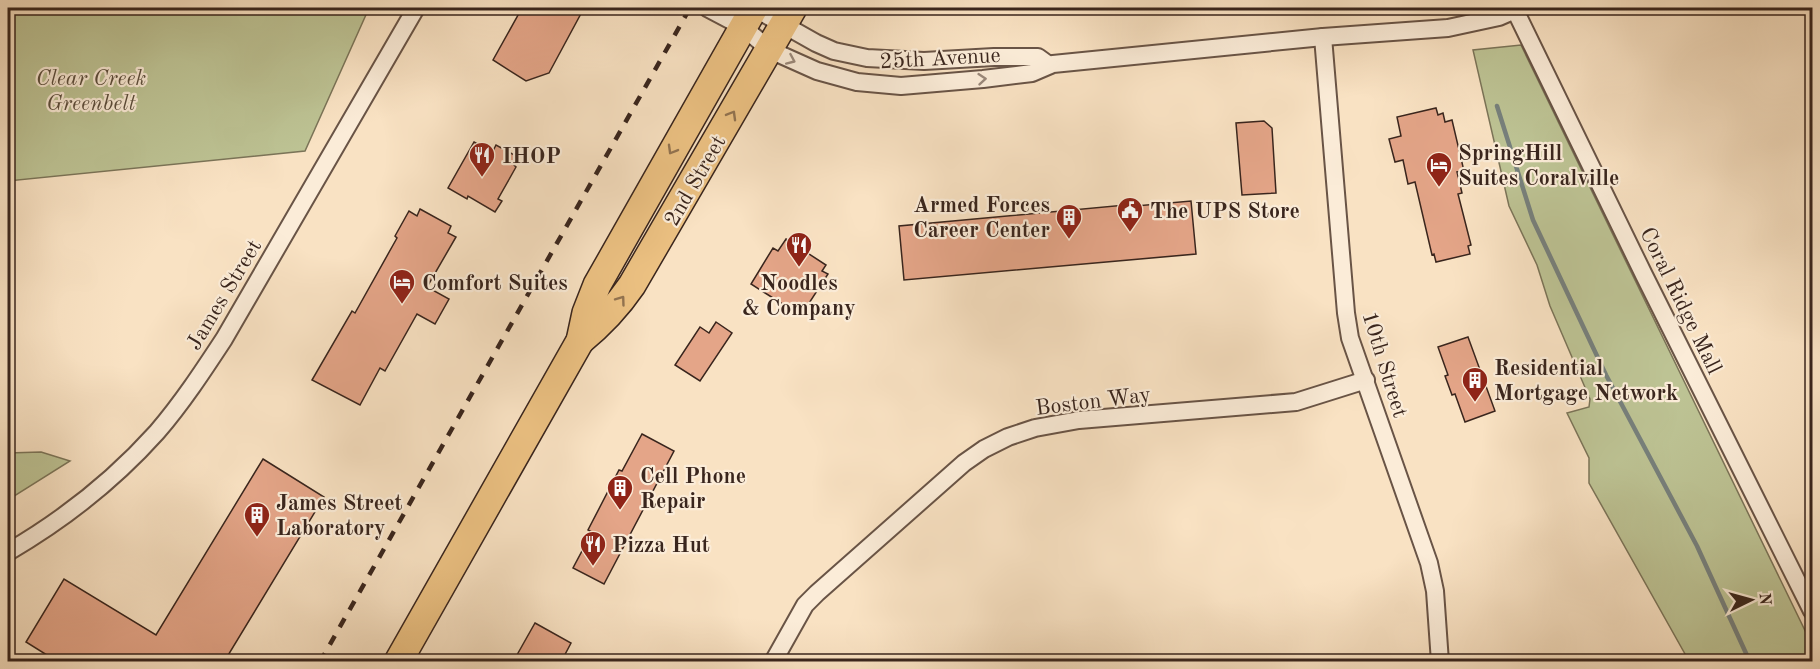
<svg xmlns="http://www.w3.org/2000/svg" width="1820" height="669" font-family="'Old Standard TT',serif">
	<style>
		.green { fill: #bdc394; stroke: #7b7458; stroke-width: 1.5 }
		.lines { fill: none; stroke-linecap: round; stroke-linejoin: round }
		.stream { stroke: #77807c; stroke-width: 4.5 }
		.building { fill: #e4a588; stroke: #39251d; stroke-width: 1.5 }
		.street-casing { stroke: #695446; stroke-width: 20 }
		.primary-casing { stroke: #39251d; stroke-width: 30 }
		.street { stroke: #fbecd8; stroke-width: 16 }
		.primary { stroke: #ecc182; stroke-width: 27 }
		.rail { stroke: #39251d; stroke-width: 4.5; stroke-dasharray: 10 10; stroke-linecap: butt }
		.oneway { stroke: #9a887a }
		.oneway2 { stroke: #927350 }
		.labels { text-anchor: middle; stroke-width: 4.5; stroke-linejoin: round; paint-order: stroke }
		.street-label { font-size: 22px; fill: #39251d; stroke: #fbecd8 }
		.park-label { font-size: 22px; font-style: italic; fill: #5a4c3b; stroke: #fbecd8 }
		.poi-label { font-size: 22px; font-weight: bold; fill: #39251d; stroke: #fbecd8; text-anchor: start }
	</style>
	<rect width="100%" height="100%" fill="#f9e2c3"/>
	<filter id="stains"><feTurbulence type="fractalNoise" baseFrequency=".00333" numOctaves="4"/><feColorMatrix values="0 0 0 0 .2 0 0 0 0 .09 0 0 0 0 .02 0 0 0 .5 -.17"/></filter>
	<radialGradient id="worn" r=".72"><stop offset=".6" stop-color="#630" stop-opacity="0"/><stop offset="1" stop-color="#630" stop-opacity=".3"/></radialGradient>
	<!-- green -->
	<g class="green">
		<path d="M8,8h361l-64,143 -297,30z"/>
		<path d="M1521,45l291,600v16h-123l-100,-178v-25l-22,-45 22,-6 1,-8 -40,-93 -13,-41 -28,-59 -36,-156z"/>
		<path d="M41,452l29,9 -62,39v-47z"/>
	</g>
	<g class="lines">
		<!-- stream -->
		<path class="stream" d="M1497,106l36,114 73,155 91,171 53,116"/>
	</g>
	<!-- building -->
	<g class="building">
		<path d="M522,8h62l-35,65 -23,8 -33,-21z"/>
		<path d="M1436,108l2,7 5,-2 2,9 7,-2 12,51 -7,1 5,21 -4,1 13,51 -3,1 2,8 -34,8 -2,-8 -2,1 -17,-73 -7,2 -5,-24 -8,2 -6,-23 12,-3 -4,-19z"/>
		<path d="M1264,121l8,7 4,65 -34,2 -6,-72z"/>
		<path d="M474,142l18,11 4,-8 22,12 -4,8 2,2 -18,32 4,2 -7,11 -27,-16 -1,3 -19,-11z"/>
		<path d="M1191,201l5,53 -292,26 -5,-54 237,-22v2z"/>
		<path d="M420,209l31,17 -3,7 8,4 -29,50 22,12 -14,25 -18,-10 -32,57 -5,-3 -20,37 -48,-25 40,-69 3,2 42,-75 -2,-2 14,-25 8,5z"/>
		<path d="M786,239l40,26 -4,6 6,3 -26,40 -6,-4 -1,2 -44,-28 22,-36 5,3z"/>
		<path d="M716,322l16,11 -32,48 -25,-16 25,-38 9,6z"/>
		<path d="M1468,337l27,74 -30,11 -10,-28 -3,1 -7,-19 3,-1 -10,-28z"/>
		<path d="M642,434l32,17 -70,133 -31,-16 19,-36 -4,-2 31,-60 3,1z"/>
		<path d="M263,459l61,38 -100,165h-166l-32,-20 38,-63 92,56z"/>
		<path d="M535,623l36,20 -10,19h-48z"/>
	</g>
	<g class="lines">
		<!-- street casing -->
		<g class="street-casing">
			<g id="street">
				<path d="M707,8l36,19 27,23 47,21 40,11 44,4 82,-7 49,-6 21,-9 270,-27 125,-9 51,-11 16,-7"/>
				<path d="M754,8l62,35 18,8 33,7 57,3 70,-4h44l11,8"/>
				<path d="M1514,8l130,267 168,336"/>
				<path d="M1323,37l23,276 4,25 79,225 6,28 5,71"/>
				<path d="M8,552c55,-32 106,-72 149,-120 25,-29 46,-61 67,-93l192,-331"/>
				<path d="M773,662l32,-57 12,-12 147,-130 20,-14 24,-12 27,-9 44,-8 217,-18 70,-22"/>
			</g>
		</g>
		<!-- primary casing -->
		<g class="primary-casing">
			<g id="primary">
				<path d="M580,341c21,-17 37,-34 52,-56l161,-277"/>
				<path d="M398,662l182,-321 6,-28 11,-28 157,-277"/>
			</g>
		</g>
		<!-- street -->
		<use href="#street" class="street"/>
		<!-- primary -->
		<use href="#primary" class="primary"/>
		<!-- rail -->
		<path class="rail" d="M320,662l370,-654"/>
	</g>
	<!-- one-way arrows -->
	<defs><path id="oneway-chevron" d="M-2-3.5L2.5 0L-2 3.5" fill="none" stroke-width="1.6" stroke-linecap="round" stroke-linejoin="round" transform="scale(1.5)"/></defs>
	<g class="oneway">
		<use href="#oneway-chevron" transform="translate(791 60) rotate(24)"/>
		<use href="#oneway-chevron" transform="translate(982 79) rotate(-5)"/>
	</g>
	<g class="oneway2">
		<use href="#oneway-chevron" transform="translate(732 115) rotate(-60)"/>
		<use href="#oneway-chevron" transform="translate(672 150) rotate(120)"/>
		<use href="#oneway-chevron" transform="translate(621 300) rotate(-54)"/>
	</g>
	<!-- icons -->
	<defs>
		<g id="restaurant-pin" transform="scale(1.35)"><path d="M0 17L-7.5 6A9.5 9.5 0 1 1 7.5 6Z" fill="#8f2418" stroke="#fbecd8"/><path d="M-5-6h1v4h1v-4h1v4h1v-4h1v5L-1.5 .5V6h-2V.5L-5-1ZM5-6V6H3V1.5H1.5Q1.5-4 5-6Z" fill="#fff"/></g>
		<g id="hotel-pin" transform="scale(1.35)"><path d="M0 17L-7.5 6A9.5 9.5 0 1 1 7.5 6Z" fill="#8f2418" stroke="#fbecd8"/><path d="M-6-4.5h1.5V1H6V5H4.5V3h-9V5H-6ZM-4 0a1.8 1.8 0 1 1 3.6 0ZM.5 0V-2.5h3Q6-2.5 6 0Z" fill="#fff"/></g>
		<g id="civic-pin" transform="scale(1.35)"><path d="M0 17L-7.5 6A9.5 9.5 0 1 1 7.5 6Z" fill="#8f2418" stroke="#fbecd8"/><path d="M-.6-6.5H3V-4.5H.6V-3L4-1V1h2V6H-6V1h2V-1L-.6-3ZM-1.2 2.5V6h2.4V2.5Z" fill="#fff"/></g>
		<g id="building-pin" transform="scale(1.35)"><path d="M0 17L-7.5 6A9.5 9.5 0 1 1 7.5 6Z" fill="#8f2418" stroke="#fbecd8"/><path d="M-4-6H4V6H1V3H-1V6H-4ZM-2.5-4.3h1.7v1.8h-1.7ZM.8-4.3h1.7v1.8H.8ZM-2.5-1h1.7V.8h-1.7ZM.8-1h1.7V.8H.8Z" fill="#fff"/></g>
	</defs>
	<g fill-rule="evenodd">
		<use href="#restaurant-pin" x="482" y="155"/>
		<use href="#hotel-pin" x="1439" y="165"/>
		<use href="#civic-pin" x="1130" y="210"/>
		<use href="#building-pin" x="1069" y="217"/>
		<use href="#restaurant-pin" x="799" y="245"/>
		<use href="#hotel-pin" x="402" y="282"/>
		<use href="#building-pin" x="1475" y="380"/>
		<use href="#building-pin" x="620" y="488"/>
		<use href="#building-pin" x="257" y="515"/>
		<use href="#restaurant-pin" x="593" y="544"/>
	</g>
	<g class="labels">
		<!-- street labels -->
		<g class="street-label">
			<text transform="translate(940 57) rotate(-3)" y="8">25th Avenue</text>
			<text transform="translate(694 180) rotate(-60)" y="8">2nd Street</text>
			<text transform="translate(223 294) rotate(-59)" y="8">James Street</text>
			<text transform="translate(1682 300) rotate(64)" y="8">Coral Ridge Mall</text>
			<text transform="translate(1386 364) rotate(73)" y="8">10th Street</text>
			<text transform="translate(1093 400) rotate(-7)" y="8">Boston Way</text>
		</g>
		<!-- park labels -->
		<g class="park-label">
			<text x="91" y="85">Clear Creek<tspan x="91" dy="25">Greenbelt</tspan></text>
		</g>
		<!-- poi labels -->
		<g class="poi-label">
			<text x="1458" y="160">SpringHill<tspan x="1458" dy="25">Suites Coralville</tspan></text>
			<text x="502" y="163">IHOP</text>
			<text x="1050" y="212" text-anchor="end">Armed Forces<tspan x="1050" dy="25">Career Center</tspan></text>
			<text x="1150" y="218">The UPS Store</text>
			<text x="422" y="290">Comfort Suites</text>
			<text x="799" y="290" text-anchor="middle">Noodles<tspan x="799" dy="25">&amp; Company</tspan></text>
			<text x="1494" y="375">Residential<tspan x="1494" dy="25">Mortgage Network</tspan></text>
			<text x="640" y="483">Cell Phone<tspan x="640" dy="25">Repair</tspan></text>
			<text x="276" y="510">James Street<tspan x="276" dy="25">Laboratory</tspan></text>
			<text x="612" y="552">Pizza Hut</text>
		</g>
	</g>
	<!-- margin -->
	<rect width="1820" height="669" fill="none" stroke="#f9e2c3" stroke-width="30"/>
	<rect x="9" y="9" width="1802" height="651" fill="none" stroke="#39251d" stroke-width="3"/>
	<rect x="15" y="15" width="1790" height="639" fill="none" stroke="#39251d" stroke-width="1.5"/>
	<!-- north arrow -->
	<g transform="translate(1751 600) rotate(85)" stroke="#fbecd8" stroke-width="4.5" paint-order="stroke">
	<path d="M0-4.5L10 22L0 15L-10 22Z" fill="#39251d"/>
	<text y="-9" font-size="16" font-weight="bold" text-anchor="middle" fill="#39251d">N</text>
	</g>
	<rect width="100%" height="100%" filter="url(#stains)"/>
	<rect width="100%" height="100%" fill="url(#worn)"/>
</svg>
